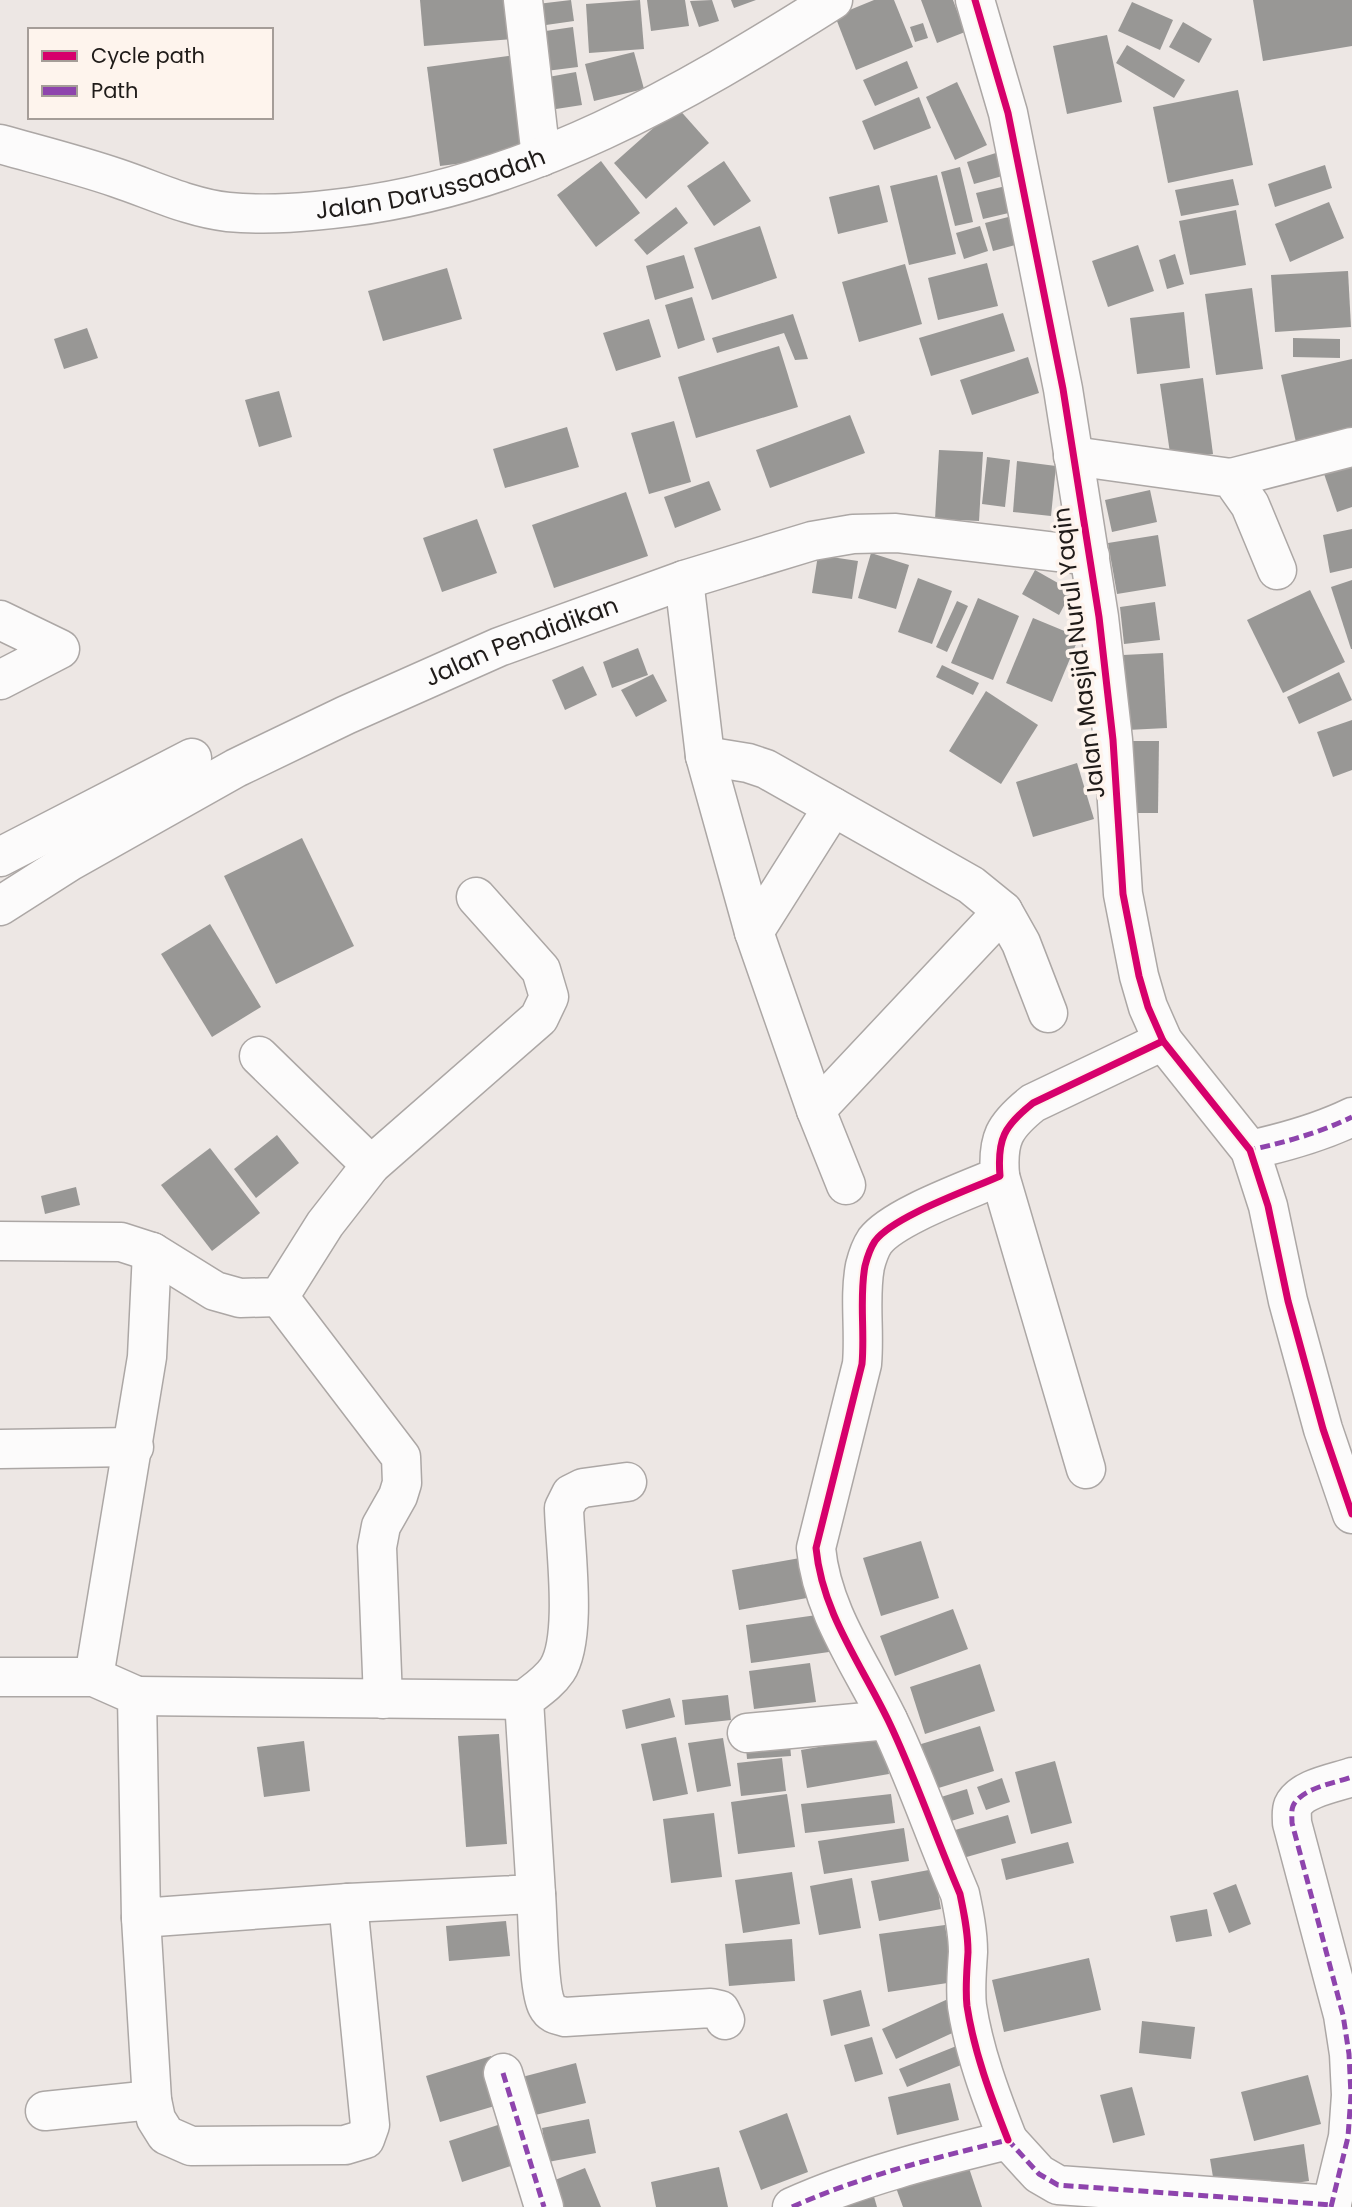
<svg xmlns="http://www.w3.org/2000/svg" width="1352" height="2207" font-family="Poppins,sans-serif">
	<style>
		.building { fill: #989795 }
		.lines { fill: none; stroke-linecap: round; stroke-linejoin: round }
		.minor-casing { stroke: #aca7a5; stroke-width: 41 }
		.minor { stroke: #fcfbfb; stroke-width: 38 }
		.quiet { stroke: #8e44ad; stroke-width: 5; stroke-dasharray: 10 5; stroke-linecap: butt }
		.cycleway-casing { stroke: #fef4ed; stroke-width: 11 }
		.cycleway { stroke: #d6006c; stroke-width: 7 }
		.labels { text-anchor: middle; stroke-width: 7; stroke-linejoin: round; paint-order: stroke }
		.street-label { font-size: 24px; fill: #1f1b19; stroke: #fef4ed }
	</style>
	<rect width="100%" height="100%" fill="#ede7e4"/>
	<!-- building -->
	<g class="building">
		<path d="M420,0h91l3,39 -90,7z"/>
		<path d="M571,0l3,21 -42,6 -3,-22z"/>
		<path d="M640,0l4,49 -55,4 -3,-49z"/>
		<path d="M647,0h38l4,26 -38,5z"/>
		<path d="M712,0l7,21 -20,6 -9,-26z"/>
		<path d="M731,0h25l-22,8z"/>
		<path d="M874,0h20l19,47 -57,23 -21,-54z"/>
		<path d="M921,0h32l12,32 -28,11z"/>
		<path d="M1253,0h99v46l-89,15z"/>
		<path d="M1132,2l41,18 -13,30 -42,-19z"/>
		<path d="M1183,22l29,17 -13,24 -30,-16z"/>
		<path d="M923,23l5,15 -13,4 -5,-15z"/>
		<path d="M573,27l5,40 -40,5 -6,-39z"/>
		<path d="M1107,35l15,67 -55,12 -14,-68z"/>
		<path d="M1127,45l58,35 -11,18 -58,-35z"/>
		<path d="M634,52l10,37 -50,12 -9,-37z"/>
		<path d="M515,55l13,100 -88,11 -13,-99z"/>
		<path d="M907,61l11,27 -43,18 -12,-26z"/>
		<path d="M576,72l6,33 -39,6 -6,-32z"/>
		<path d="M957,82l30,63 -32,15 -29,-63z"/>
		<path d="M1238,90l15,75 -85,18 -15,-76z"/>
		<path d="M919,97l12,31 -57,22 -12,-29z"/>
		<path d="M677,107l32,36 -63,56 -32,-36z"/>
		<path d="M999,152l7,23 -32,9 -7,-22z"/>
		<path d="M601,161l39,52 -44,34 -39,-52z"/>
		<path d="M724,161l27,40 -37,25 -27,-40z"/>
		<path d="M1325,165l7,23 -57,19 -7,-23z"/>
		<path d="M960,167l13,55 -18,4 -14,-54z"/>
		<path d="M937,175l19,79 -47,11 -19,-79z"/>
		<path d="M1233,179l6,26 -58,11 -6,-26z"/>
		<path d="M879,185l9,37 -50,12 -9,-37z"/>
		<path d="M1006,186l7,26 -30,7 -7,-26z"/>
		<path d="M1329,202l15,36 -54,24 -15,-38z"/>
		<path d="M676,207l12,16 -41,32 -13,-15z"/>
		<path d="M1236,210l10,55 -56,10 -11,-54z"/>
		<path d="M1016,215l7,28 -30,8 -8,-28z"/>
		<path d="M760,226l17,52 -65,22 -18,-52z"/>
		<path d="M980,226l8,25 -24,8 -8,-26z"/>
		<path d="M1138,245l16,46 -46,16 -16,-46z"/>
		<path d="M1175,254l9,30 -17,5 -8,-29z"/>
		<path d="M684,255l10,33 -39,12 -9,-34z"/>
		<path d="M987,263l11,43 -60,14 -10,-42z"/>
		<path d="M905,264l17,60 -63,18 -17,-60z"/>
		<path d="M447,268l15,51 -79,22 -15,-50z"/>
		<path d="M1348,271l3,56 -76,5 -4,-57z"/>
		<path d="M1252,288l11,81 -47,6 -11,-81z"/>
		<path d="M692,297l13,43 -27,9 -13,-44z"/>
		<path d="M1184,312l6,56 -53,6 -7,-56z"/>
		<path d="M1003,313l12,38 -84,25 -12,-38z"/>
		<path d="M793,314l15,45 -13,1 -11,-27 -67,20 -5,-15z"/>
		<path d="M649,319l12,38 -45,14 -13,-38z"/>
		<path d="M87,328l11,30 -34,11 -10,-30z"/>
		<path d="M1293,338l47,1v19l-47,-1z"/>
		<path d="M779,346l19,61 -102,31 -18,-61z"/>
		<path d="M1028,357l11,36 -67,22 -12,-35z"/>
		<path d="M1352,359v76l-55,12 -16,-72z"/>
		<path d="M1203,378l10,76 -42,6 -11,-76z"/>
		<path d="M279,391l13,46 -33,10 -14,-47z"/>
		<path d="M850,415l15,38 -95,35 -14,-38z"/>
		<path d="M674,421l17,61 -42,12 -18,-61z"/>
		<path d="M567,427l12,40 -74,21 -12,-39z"/>
		<path d="M939,450l44,2 -4,69 -44,-2z"/>
		<path d="M1352,450v57l-15,5 -17,-50z"/>
		<path d="M987,457l23,3 -5,47 -23,-3z"/>
		<path d="M1017,461l39,5 -5,50 -38,-4z"/>
		<path d="M709,481l12,29 -46,18 -11,-31z"/>
		<path d="M1150,490l7,32 -45,10 -7,-32z"/>
		<path d="M626,492l22,64 -94,32 -22,-63z"/>
		<path d="M477,519l20,54 -55,19 -19,-54z"/>
		<path d="M1352,529v39l-22,5 -7,-38z"/>
		<path d="M1158,535l8,51 -49,8 -9,-51z"/>
		<path d="M871,553l38,12 -13,44 -38,-11z"/>
		<path d="M818,555l40,6 -6,38 -40,-6z"/>
		<path d="M1035,570l37,21 -13,24 -37,-21z"/>
		<path d="M918,578l34,13 -20,53 -34,-12z"/>
		<path d="M1352,580v69h-1l-20,-62z"/>
		<path d="M1310,590l35,72 -62,31 -36,-73z"/>
		<path d="M978,598l41,18 -26,64 -42,-17z"/>
		<path d="M957,601l11,5 -21,46 -11,-5z"/>
		<path d="M1155,602l5,38 -36,4 -4,-37z"/>
		<path d="M1033,618l46,19 -27,65 -46,-19z"/>
		<path d="M638,648l10,27 -36,13 -9,-26z"/>
		<path d="M1163,653l4,75 -40,2 -4,-75z"/>
		<path d="M942,665l37,18 -6,12 -37,-18z"/>
		<path d="M583,666l14,29 -32,15 -13,-30z"/>
		<path d="M1339,672l13,28 -53,24 -12,-27z"/>
		<path d="M653,674l14,27 -31,16 -15,-27z"/>
		<path d="M986,691l52,34 -37,59 -52,-33z"/>
		<path d="M1352,720v50l-19,7 -16,-45z"/>
		<path d="M1123,741h36l-1,72h-36z"/>
		<path d="M1077,763l17,56 -61,18 -17,-55z"/>
		<path d="M302,838l52,108 -78,38 -52,-108z"/>
		<path d="M210,924l51,83 -49,30 -51,-83z"/>
		<path d="M277,1135l22,28 -43,35 -22,-29z"/>
		<path d="M210,1148l50,65 -48,38 -51,-66z"/>
		<path d="M76,1187l4,18 -35,9 -4,-18z"/>
		<path d="M921,1541l18,57 -58,18 -18,-58z"/>
		<path d="M800,1558l7,40 -68,12 -7,-40z"/>
		<path d="M953,1609l15,40 -73,27 -15,-40z"/>
		<path d="M824,1614l5,38 -78,11 -5,-38z"/>
		<path d="M810,1663l6,39 -62,7 -5,-38z"/>
		<path d="M980,1664l15,47 -70,23 -15,-47z"/>
		<path d="M728,1695l3,25 -46,5 -3,-25z"/>
		<path d="M670,1698l5,19 -49,12 -4,-19z"/>
		<path d="M980,1726l14,45 -62,19 -14,-45z"/>
		<path d="M789,1733l2,23 -44,3 -2,-23z"/>
		<path d="M499,1734l8,110 -41,3 -8,-111z"/>
		<path d="M882,1736l7,38 -82,14 -6,-38z"/>
		<path d="M676,1737l12,57 -35,7 -12,-57z"/>
		<path d="M723,1738l8,48 -34,6 -9,-49z"/>
		<path d="M304,1741l6,50 -46,6 -7,-50z"/>
		<path d="M782,1758l4,33 -45,5 -4,-33z"/>
		<path d="M1055,1761l17,62 -41,11 -16,-62z"/>
		<path d="M1002,1778l8,24 -24,8 -9,-23z"/>
		<path d="M967,1789l7,25 -26,8 -7,-25z"/>
		<path d="M787,1794l8,53 -57,7 -7,-52z"/>
		<path d="M891,1794l4,29 -90,10 -4,-29z"/>
		<path d="M714,1813l8,64 -51,6 -8,-64z"/>
		<path d="M1008,1815l8,28 -53,15 -8,-28z"/>
		<path d="M904,1828l5,33 -85,13 -6,-33z"/>
		<path d="M1068,1842l6,21 -68,17 -5,-21z"/>
		<path d="M934,1869l7,40 -62,12 -8,-40z"/>
		<path d="M792,1872l8,52 -57,9 -8,-53z"/>
		<path d="M852,1878l9,50 -42,7 -9,-49z"/>
		<path d="M1236,1884l15,40 -22,9 -16,-40z"/>
		<path d="M1207,1909l5,27 -36,6 -6,-26z"/>
		<path d="M506,1921l4,35 -61,5 -3,-35z"/>
		<path d="M945,1925l9,57 -66,10 -9,-58z"/>
		<path d="M792,1939l3,42 -66,5 -4,-42z"/>
		<path d="M1089,1958l12,52 -97,22 -12,-52z"/>
		<path d="M861,1990l9,36 -39,10 -8,-36z"/>
		<path d="M948,1999l13,30 -65,30 -14,-30z"/>
		<path d="M1142,2021l53,6 -4,32 -52,-6z"/>
		<path d="M872,2037l11,37 -28,8 -11,-37z"/>
		<path d="M959,2045l7,18 -59,24 -8,-18z"/>
		<path d="M491,2056l14,47 -65,19 -14,-46z"/>
		<path d="M576,2063l10,40 -55,13 -9,-39z"/>
		<path d="M1308,2075l13,49 -67,17 -13,-49z"/>
		<path d="M950,2083l9,37 -62,15 -9,-38z"/>
		<path d="M1132,2087l13,48 -32,8 -13,-48z"/>
		<path d="M787,2113l21,59 -47,18 -22,-59z"/>
		<path d="M589,2119l7,34 -48,9 -6,-34z"/>
		<path d="M507,2122l13,41 -58,19 -13,-41z"/>
		<path d="M1304,2144l5,37 -93,14 -6,-36z"/>
		<path d="M967,2162l15,45h-79l-8,-22z"/>
		<path d="M719,2167l9,40h-72l-5,-25z"/>
		<path d="M585,2168l16,39h-53l-8,-21z"/>
		<path d="M870,2183l7,24h-50z"/>
	</g>
	<g class="lines">
		<!-- minor casing -->
		<g class="minor-casing">
			<g id="minor">
				<path d="M523,0l18,157"/>
				<path d="M975,0l33,113 55,276 36,228 14,123 10,154 16,82 9,31 15,34 87,109 18,56 20,95 35,128 29,85"/>
				<path id="s1" d="M0,144c39,11 79,21 117,34 36,12 73,30 111,34 41,4 82,0 122,-5 179,-23 333,-112 483,-207"/>
				<path d="M1073,456l158,22 19,27 27,65"/>
				<path d="M1231,478l121,-31"/>
				<path d="M684,580l21,176 49,176 62,178 30,75"/>
				<path d="M0,620l60,29 -60,31"/>
				<path d="M705,756l43,7 18,6 205,116 32,26 18,32 27,70"/>
				<path d="M0,857l192,-99"/>
				<path id="s2" d="M0,906l69,-44 167,-94 110,-53 153,-68 185,-67 128,-39 41,-7 43,-1 194,23"/>
				<path d="M754,932l79,-125"/>
				<path d="M259,1056l112,109"/>
				<path d="M816,1110l187,-199"/>
				<path d="M1250,1150c36,-8 69,-17 102,-33"/>
				<path d="M1000,1176l86,293"/>
				<path d="M0,1241l121,1 31,10 63,39 25,7 39,-1 46,-73 46,-59 168,-147 10,-21 -8,-27 -65,-73"/>
				<path d="M279,1297l122,160 1,26 -4,13 -17,30 -4,21 6,152"/>
				<path d="M0,1449l134,-2"/>
				<path d="M0,1677h94l43,19 4,222 207,-15 188,-9 -12,-194c11,-9 25,-18 33,-30 21,-32 8,-122 7,-162l7,-14 12,-6 44,-6"/>
				<path d="M94,1677l53,-320 5,-105"/>
				<path d="M137,1696l387,4"/>
				<path d="M747,1733l141,-13"/>
				<path d="M536,1894c2,23 2,96 11,112 4,8 10,9 18,11l146,-9 9,2 5,10"/>
				<path d="M141,1918l11,182 4,19 10,16 25,11 154,-1 20,-6 5,-14 -22,-222"/>
				<path d="M503,2073l41,134"/>
				<path d="M45,2111l107,-11"/>
				<path d="M1008,2140c-17,-43 -34,-88 -41,-134 -2,-18 0,-36 1,-54 0,-20 -4,-39 -8,-58 -25,-58 -45,-118 -72,-174 -27,-56 -66,-108 -72,-172l46,-184c3,-33 -3,-67 3,-98 2,-8 6,-19 10,-25 19,-25 94,-51 125,-65 -3,-37 4,-50 33,-73l130,-62"/>
				<path d="M792,2207c69,-31 143,-49 216,-67l31,34 19,11 274,20"/>
				<path d="M1331,2207l17,-70 3,-42 -2,-41 -6,-39 -51,-192c0,-6 -1,-12 1,-17 8,-18 42,-23 59,-29"/>
			</g>
		</g>
		<!-- minor -->
		<use href="#minor" class="minor"/>
		<!-- quiet -->
		<g class="quiet">
			<path d="M1252,1154l-2,-4c36,-8 69,-17 102,-33"/>
			<path d="M503,2073l41,134"/>
			<path d="M792,2207c69,-31 143,-49 216,-67l31,34 19,11 274,20"/>
			<path d="M1331,2207l17,-70 3,-42 -2,-41 -6,-39 -51,-192c0,-6 -1,-12 1,-17 8,-18 42,-23 59,-29"/>
		</g>
		<!-- cycleway casing -->
		<g class="cycleway-casing">
			<g id="cycleway">
				<path d="M975,0l33,113 55,276 36,228 14,123 10,154 16,82 9,31 15,34 87,109 18,56 20,95 35,128 29,85"/>
				<path d="M1008,2140c-17,-43 -34,-88 -41,-134 -2,-18 0,-36 1,-54 0,-20 -4,-39 -8,-58 -25,-58 -45,-118 -72,-174 -27,-56 -66,-108 -72,-172l46,-184c3,-33 -3,-67 3,-98 2,-8 6,-19 10,-25 19,-25 94,-51 125,-65 -3,-37 4,-50 33,-73l130,-62"/>
			</g>
		</g>
		<!-- cycleway -->
		<use href="#cycleway" class="cycleway"/>
	</g>
	<g class="labels">
		<!-- street labels -->
		<g class="street-label">
			<text dy="8" stroke="none"><textPath href="#s1" startOffset="444">Jalan Darussaadah</textPath></text>
			<text dy="8" stroke="none"><textPath href="#s2" startOffset="586">Jalan Pendidikan</textPath></text>
			<text transform="translate(1079 653) rotate(-97)" y="8">Jalan Masjid Nurul Yaqin</text>
		</g>
	</g>
	<!-- legend -->
	<rect x="28" y="28" width="245" height="91" fill="#fef4ed" stroke="#a59d98" stroke-width="2"/>
	<rect x="42" y="51" width="35" height="10" fill="#d6006c" stroke="#a59d98" stroke-width="2"/>
	<text x="91" y="63" font-size="21" fill="#1f1b19">Cycle path</text>
	<rect x="42" y="86" width="35" height="10" fill="#8e44ad" stroke="#a59d98" stroke-width="2"/>
	<text x="91" y="98" font-size="21" fill="#1f1b19">Path</text>
</svg>
